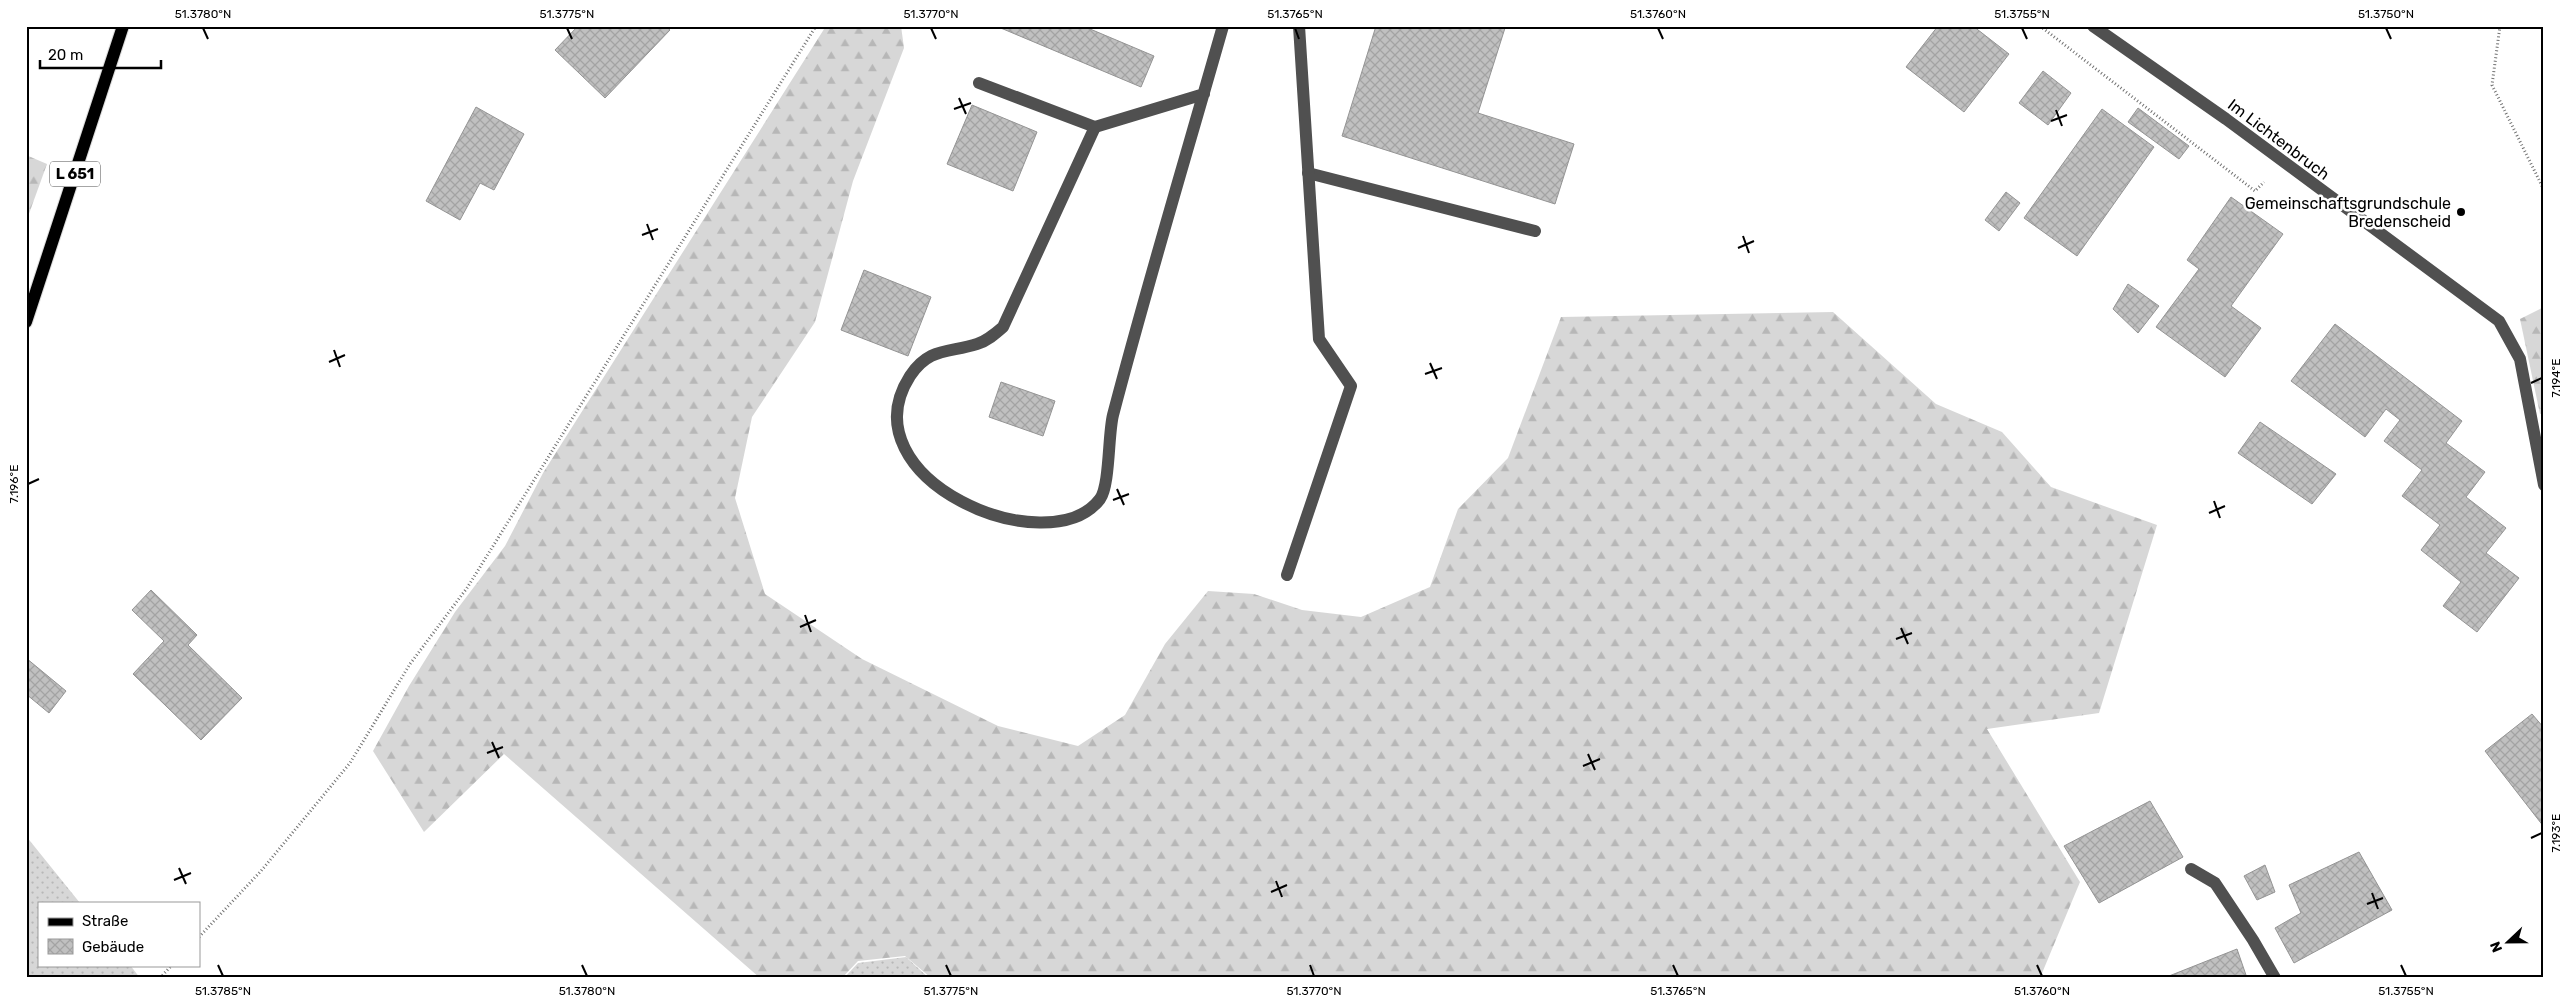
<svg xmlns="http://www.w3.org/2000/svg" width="2570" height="1004" font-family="Rubik,sans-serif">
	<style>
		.grass { fill: url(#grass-dots) }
		.forest { fill: url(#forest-firs) }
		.building { fill: url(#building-cross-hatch); stroke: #949494 }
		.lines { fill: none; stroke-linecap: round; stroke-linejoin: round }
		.major-casing { stroke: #dbdbdb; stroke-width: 14 }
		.path { stroke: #727272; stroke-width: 3; stroke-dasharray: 1 2.5; stroke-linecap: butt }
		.minor { stroke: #505050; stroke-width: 12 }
		.major { stroke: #000; stroke-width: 12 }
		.ticks { fill: none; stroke: #000; stroke-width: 2 }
		.poi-dot { fill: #000; stroke: #fff; stroke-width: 2 }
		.labels { text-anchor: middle; stroke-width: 5; stroke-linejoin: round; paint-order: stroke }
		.shield { fill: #fff; stroke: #4c4c4c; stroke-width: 1 }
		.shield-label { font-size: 15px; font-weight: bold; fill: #000 }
		.street-label { font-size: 16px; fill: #000; stroke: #fff }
		.poi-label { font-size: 16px; fill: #000; stroke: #fff; text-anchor: end }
		.neatline { fill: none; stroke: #000; stroke-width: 2 }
		.ticks-label { font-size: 12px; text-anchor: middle; fill: #000 }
	</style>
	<defs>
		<pattern id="grass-dots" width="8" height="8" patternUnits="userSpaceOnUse" patternTransform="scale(1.25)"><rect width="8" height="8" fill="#d7d7d7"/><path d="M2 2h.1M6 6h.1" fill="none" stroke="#b7b7b7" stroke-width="1.8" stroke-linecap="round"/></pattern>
		<pattern id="forest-firs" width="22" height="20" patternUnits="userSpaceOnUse" patternTransform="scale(1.25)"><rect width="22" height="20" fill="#d7d7d7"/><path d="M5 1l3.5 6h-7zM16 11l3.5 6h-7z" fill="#b7b7b7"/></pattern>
		<pattern id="building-cross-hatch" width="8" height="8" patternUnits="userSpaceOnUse" patternTransform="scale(1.25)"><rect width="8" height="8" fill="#c0c0c0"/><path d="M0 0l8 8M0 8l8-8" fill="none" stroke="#a3a3a3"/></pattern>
	</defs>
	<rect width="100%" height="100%" fill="#fff"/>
	<!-- grass -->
	<g class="grass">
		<path d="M26,836l54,67h-41v62h91l10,13h-114z"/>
		<path d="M906,957l23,21h-85l14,-15z"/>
	</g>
	<!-- forest -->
	<g class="forest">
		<path d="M826,26h75l3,22 -51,133 -38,141 -63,95 -17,81 30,96 97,65 136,67 80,20 47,-31 40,-71 43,-53 46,3 48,16 59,7 69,-30 28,-78 50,-51 53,-141 272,-5 103,92 66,28 49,55 106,38 -58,188 -112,16 93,153 -40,96h-1109l-26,-22 -47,5 -16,17h-82l-256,-224 -80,78 -51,-81 36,-65 46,-74 50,-66 38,-73z"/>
		<path d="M26,155l21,9 -21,58z"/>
		<path d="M2544,307v106l-4,1 -20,-95z"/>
	</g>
	<!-- building -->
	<g class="building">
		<path d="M578,26h88l4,4 -65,68 -50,-48z"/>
		<path d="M996,26h87l71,30 -13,31z"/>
		<path d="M1376,26h122l7,2 -27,85 96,31 -19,60 -213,-68z"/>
		<path d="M1938,26h35l36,28 -45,58 -58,-45z"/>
		<path d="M2043,71l28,22 -23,32 -29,-22z"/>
		<path d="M972,105l65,27 -24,59 -66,-27z"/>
		<path d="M476,107l48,27 -30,56 -14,-7 -20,37 -34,-19z"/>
		<path d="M2138,108l51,38 -10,13 -51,-37z"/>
		<path d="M2102,109l52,38 -77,109 -53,-38z"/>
		<path d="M2006,192l14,11 -21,28 -14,-11z"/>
		<path d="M2231,197l52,37 -52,72 30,22 -36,49 -69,-50 43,-58 -12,-9z"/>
		<path d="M864,270l67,27 -23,59 -67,-26z"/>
		<path d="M2128,284l31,22 -21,27 -25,-24z"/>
		<path d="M2335,324l127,97 -16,22 39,29 -19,25 40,31 -20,25 33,25 -42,54 -34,-26 18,-24 -40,-32 19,-25 -38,-29 20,-26 -38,-29 16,-21 -14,-11 -21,28 -74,-56z"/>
		<path d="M1001,382l54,19 -12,35 -54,-19z"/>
		<path d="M2260,422l76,52 -24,30 -74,-51z"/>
		<path d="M151,590l46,45 -9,10 54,53 -41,42 -68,-66 31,-33 -32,-31z"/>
		<path d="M26,658l40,33 -17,22 -23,-19z"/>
		<path d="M2532,714l12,14v99l-59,-76z"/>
		<path d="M2150,801l33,56 -84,46 -35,-57z"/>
		<path d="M2359,852l33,58 -98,53 -19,-35 26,-15 -12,-28z"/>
		<path d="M2265,865l10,27 -18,8 -13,-24z"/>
		<path d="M2237,949l10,29h-83z"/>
	</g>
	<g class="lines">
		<!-- major casing -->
		<g class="major-casing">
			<path id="major" d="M26,322l97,-296"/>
		</g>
		<!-- path -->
		<g class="path">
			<path d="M2040,26l215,165 9,-9"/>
			<path d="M2500,26l-8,59 52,105"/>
			<path d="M199,937l62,-66 89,-108 60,-99 57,-76 349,-562"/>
			<path d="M160,978l12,-13"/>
		</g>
		<!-- minor -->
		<g class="minor">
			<path d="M2093,26l133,93 273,202 21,38 24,126"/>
			<path d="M979,83l116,44"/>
			<path d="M1204,94l-109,33 -92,200c-8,7 -16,14 -26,17 -28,9 -48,3 -67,32 -66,103 139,190 190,123 10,-14 8,-64 13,-84 34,-130 73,-259 110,-389"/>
			<path d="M1308,173l227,58"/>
			<path d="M1287,575l64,-189 -32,-47 -20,-313"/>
			<path d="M2191,869l24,14 38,57 22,38"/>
		</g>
		<!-- major -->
		<use href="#major" class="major"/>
	</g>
	<!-- ticks -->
	<path class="ticks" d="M203,28l5,11M567,28l5,11M931,28l5,11M1295,28l4,11M1658,28l5,11M2022,28l5,11M2386,28l5,11M959,98l7,16M954,109l17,-6M2056,110l6,16M2051,121l16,-6M647,224l6,16M642,235l16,-6M1743,236l6,17M1738,248l16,-7M334,350l6,17M329,362l16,-7M1430,363l7,16M1425,374l17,-6M2531,383l11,-5M28,484l11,-5M1117,489l7,16M1113,500l16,-6M2214,501l6,17M2209,513l16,-7M805,615l6,17M800,627l16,-7M1901,628l7,16M1896,639l16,-6M492,742l7,16M487,753l16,-6M1588,754l7,16M1583,766l17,-7M2531,838l11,-5M179,868l7,16M174,880l17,-7M1276,881l6,16M1271,892l16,-7M2372,893l6,16M2367,904l16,-6M218,965l5,11M582,965l5,11M946,965l5,11M1310,965l4,11M1673,965l5,11M2037,965l5,11M2401,965l5,11"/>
	<!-- markers -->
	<circle class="poi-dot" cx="2461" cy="212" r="5"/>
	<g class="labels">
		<!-- shield labels -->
		<rect class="shield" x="50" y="161.5" width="50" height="25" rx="4"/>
		<g class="shield-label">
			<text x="75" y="179">L 651</text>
		</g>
		<!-- street labels -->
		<g class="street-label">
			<text transform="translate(2279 139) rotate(37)" y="6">Im Lichtenbruch</text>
		</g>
		<!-- poi labels -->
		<g class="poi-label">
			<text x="2451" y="209">Gemeinschaftsgrundschule<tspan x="2451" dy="18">Bredenscheid</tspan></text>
		</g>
	</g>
	<!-- border -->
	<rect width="2570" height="1004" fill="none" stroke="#ffffff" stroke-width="55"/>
	<!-- legend -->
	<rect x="38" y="902" width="162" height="65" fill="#ffffff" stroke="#999999"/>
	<rect x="48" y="918" width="25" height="8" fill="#000000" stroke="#999999"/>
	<text x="82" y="926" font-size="15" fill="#000000">Straße</text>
	<rect x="48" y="939" width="25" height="15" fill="url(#building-cross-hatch)" stroke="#999999"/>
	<text x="82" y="952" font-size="15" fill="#000000">Gebäude</text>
	<!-- north arrow -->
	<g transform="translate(2508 942) rotate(248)" stroke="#ffffff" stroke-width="4" paint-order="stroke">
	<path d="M0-4L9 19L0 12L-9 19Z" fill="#000000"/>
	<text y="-8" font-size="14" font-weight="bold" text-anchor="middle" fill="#000000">N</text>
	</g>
	<!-- scale -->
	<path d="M40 60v8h121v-8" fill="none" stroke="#000000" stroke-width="2.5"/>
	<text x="48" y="60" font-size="15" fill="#000000" stroke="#ffffff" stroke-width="4" paint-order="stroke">20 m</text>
	<rect x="28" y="28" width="2514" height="948" class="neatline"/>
	<g class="ticks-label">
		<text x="203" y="18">51.3780°N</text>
		<text x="567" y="18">51.3775°N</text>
		<text x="931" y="18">51.3770°N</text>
		<text x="1295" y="18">51.3765°N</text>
		<text x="1658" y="18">51.3760°N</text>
		<text x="2022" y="18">51.3755°N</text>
		<text x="2386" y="18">51.3750°N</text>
		<text transform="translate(2556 378) rotate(-90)" y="4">7.194°E</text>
		<text transform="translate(14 484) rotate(-90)" y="4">7.196°E</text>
		<text transform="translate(2556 833) rotate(-90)" y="4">7.193°E</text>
		<text x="223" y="995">51.3785°N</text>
		<text x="587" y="995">51.3780°N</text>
		<text x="951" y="995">51.3775°N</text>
		<text x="1314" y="995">51.3770°N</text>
		<text x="1678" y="995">51.3765°N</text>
		<text x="2042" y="995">51.3760°N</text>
		<text x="2406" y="995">51.3755°N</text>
	</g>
</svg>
